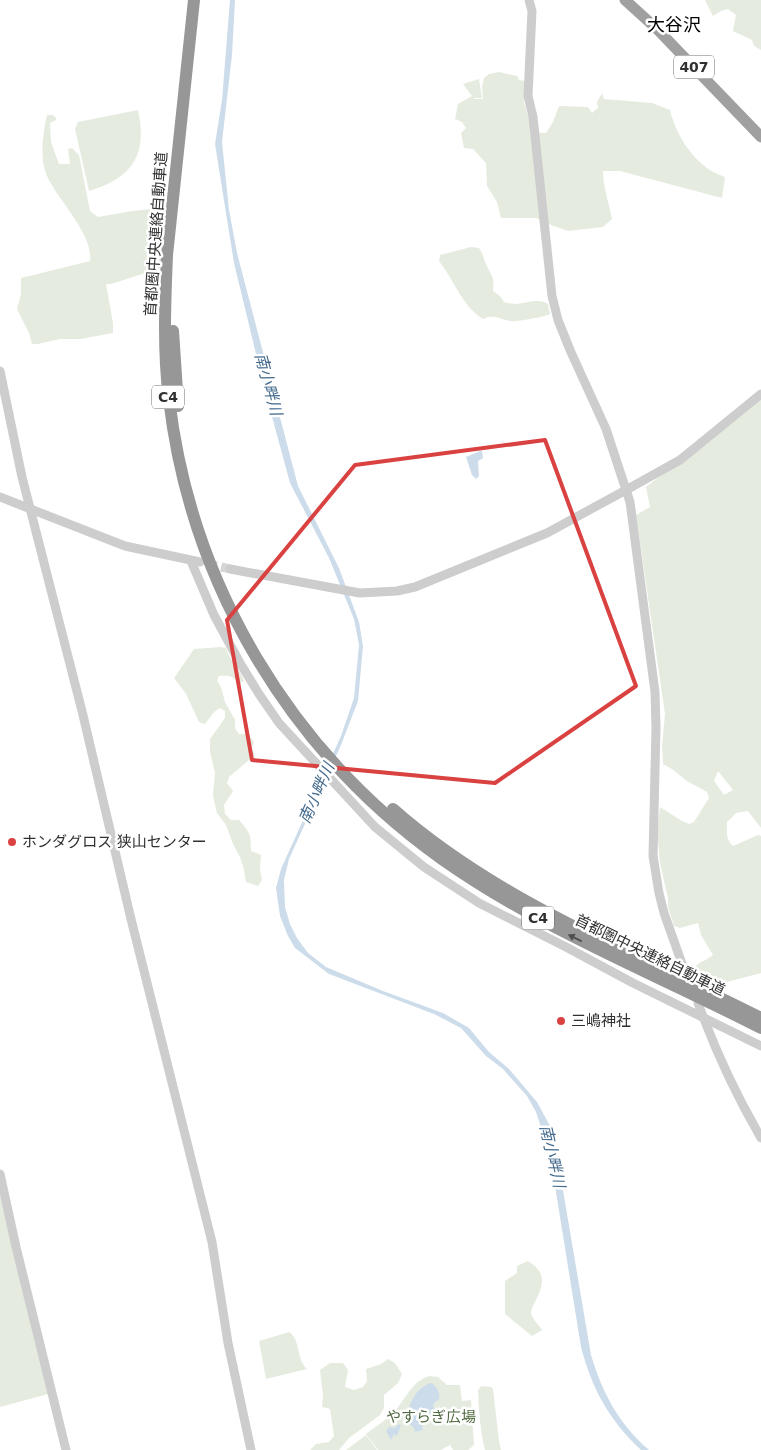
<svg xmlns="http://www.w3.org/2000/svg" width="761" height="1450" font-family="'DejaVu Sans','Noto Sans JP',sans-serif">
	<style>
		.green { fill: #e5ecdf; fill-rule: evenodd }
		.water { fill: #cddcea }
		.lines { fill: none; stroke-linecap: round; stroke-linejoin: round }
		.tertiary-tunnel { stroke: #d6d6d6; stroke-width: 9; stroke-dasharray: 9 4.5; stroke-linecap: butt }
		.tertiary { stroke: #cdcdcd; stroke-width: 9 }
		.trunk { stroke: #a0a0a0; stroke-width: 11 }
		.motorway { stroke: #979797; stroke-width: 12 }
		.oneway { fill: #4f4f4f }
		.marked { fill: none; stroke: #d94240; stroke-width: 4; stroke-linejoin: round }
		.poi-dot { fill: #d94240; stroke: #fff; stroke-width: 2 }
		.labels { text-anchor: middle; stroke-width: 5; stroke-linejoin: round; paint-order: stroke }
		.shield { fill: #fff; stroke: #6e6e6e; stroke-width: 1 }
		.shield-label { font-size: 14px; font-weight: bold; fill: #303030 }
		.street-label { font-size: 15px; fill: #303030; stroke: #fff }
		.poi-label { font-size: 15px; fill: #303030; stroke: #fff; text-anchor: start }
		.park-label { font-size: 15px; fill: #506940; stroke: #fff }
		.water-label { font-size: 16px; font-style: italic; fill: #436a8d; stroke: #fff }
		.quarter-label { font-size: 18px; fill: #000; stroke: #fff }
	</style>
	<rect width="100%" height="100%" fill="#fff"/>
	<!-- green -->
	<g class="green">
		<path d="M705,0h56v50l-7,-4 -2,-6 -19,-9 3,-16 -8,-6 -7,2 -8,5z"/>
		<path d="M499,72l18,4 2,4 6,1 -1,22 9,29 13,1 7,-11 6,-16 29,1 4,6 6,-5 -1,-6 5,-9 2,6 48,4 18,7c5,22 20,47 40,60 4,3 10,5 15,7l-3,21 -102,-27h-17c0,16 6,32 9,48l-9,8 -35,4 -17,-6 -15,-7h-35l-4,-16 -10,-16 -1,-23 -13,-14 -9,-1 -3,-15 5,-5 -4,-6 -7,-3 3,-15 14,-8 -9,-12 16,-5 3,19h-8l1,1h8l-1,-12 2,-9 5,-4z"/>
		<path d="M138,110c10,45 -6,68 -49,81l-14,-62 3,-7z"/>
		<path d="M47,115h6l3,3v2l-6,3 1,19 8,22h11l-2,-15 4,-1 7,7 11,56 8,6 34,-6 30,-3 -1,60 -50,16h-5l7,39v10l-33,6h-20l-22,5h-6l-3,-11 -12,-24 4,-15v-16l69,-17c4,-26 -33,-62 -43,-85 -8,-18 -4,-43 0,-61z"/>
		<path d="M471,247l8,1c4,5 4,10 7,16 5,12 9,12 7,27l7,5 4,6c4,1 8,2 12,2 11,-1 23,-6 32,0l2,10c-4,3 -34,8 -40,7 -11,-2 -16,-7 -27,-2 -21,-13 -29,-39 -44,-58l1,-6z"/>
		<path d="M761,398v430l-13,-17 -12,2 -9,9c0,10 -2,16 6,24l25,-11 3,1v137l-34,9 -10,7 -10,-3 -14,-8c2,-19 8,-13 20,-23l-12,-20 -3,-12 -18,5 -6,-2 -6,-19v-9l-8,-35 -3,-33 3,-23 22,14 7,3 5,-2 15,-24 -2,-6 -20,-11 -15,-12 -9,-5 -1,-18 3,-32 -29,-199 14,-8 -4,-20zM718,771l15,19 -9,5 -10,-14z"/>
		<path d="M221,647l5,1c4,13 14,20 18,33l-4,2c-9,-7 -10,-8 -21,-7l-2,5 4,6 4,15 10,18v8l4,6h7l7,6 1,3 -3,5 4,7 -26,22 -2,6 6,8 -9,14 1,9 6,6h8c11,12 12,15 12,31l10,4 -1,15 2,10 -4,6 -12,-4 -2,-12 -4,-13 -7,-13 -7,-19 -9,-12 -4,-17 2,-23 -5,-21v-13l15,-21v-7l-5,-3 -6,4 -9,12 -6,-2 -13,-28 -12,-16 20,-29z"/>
		<path d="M0,1195l48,199 -48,13z"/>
		<path d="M528,1261c19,12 16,23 7,41 -2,4 -4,7 -4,11 1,6 8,12 11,17l-10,6 -27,-22v-33l12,-8v-7z"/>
		<path d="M289,1332c12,8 7,27 18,37l-41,10 -7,-38z"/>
		<path d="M388,1359l7,4 7,11 -4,9 -14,12v13l-4,7 -31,23 -10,12h-29l6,-6 13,-2 5,-6 -4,-27 -8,-2 1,-12 -3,-25 10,-7h13l5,7 -3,17 9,3 9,-3 4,-6 -1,-12 15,-5z"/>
		<path d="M429,1376l9,1 9,8h13l2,16 9,-1 3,45 -6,5h-15l-3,-5 -9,5h-63l-12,-16c9,-7 20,-14 28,-22 12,-13 17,-30 35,-36z"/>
		<path d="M481,1386l10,1 2,2 6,52 2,9h-16c-5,-20 -6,-39 -7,-60z"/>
		<path d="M366,1435l11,15h-31z"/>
	</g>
	<!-- water -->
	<g class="water">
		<path d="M230,0h5l-3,55 -10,87 7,68 8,43 61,233 41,82 20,54 4,24 -5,55 -17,44 -52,114 -5,21 1,27 5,17 7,14 11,15 18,14 57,24 60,22 26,15 20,24 20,17 28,33 13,24 8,35 33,194c12,39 27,68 58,95h-8c-32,-30 -49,-61 -60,-103l-31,-192 -14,-43 -9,-16 -24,-27 -17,-13 -25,-28 -27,-14 -105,-40 -34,-26 -7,-12 -8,-20 -4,-28 5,-19 60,-133 13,-38 5,-53 -5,-26 -25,-61 -39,-75 -25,-92 -31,-128 -19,-119 7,-44z"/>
		<path d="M480,451h2l1,7 -5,3 1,15 -3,3 -4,-4 -6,-18z"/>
		<path d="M431,1383c6,3 10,11 8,17l-3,1 -3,4 4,10 -5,3 -5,-5c-6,0 -8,3 -9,9l4,3 1,5 -8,2 -1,-4 -8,-7c2,-14 8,-33 25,-38z"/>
		<path d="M399,1424l2,1 -4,11 -3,-2 -3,6 -5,-9 3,-4 5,1z"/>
	</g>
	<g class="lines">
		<!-- tertiary-tunnel -->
		<path class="tertiary-tunnel" d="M208,564l22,5"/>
		<!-- tertiary -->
		<g class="tertiary">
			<path d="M529,0l3,11 -4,85 5,21 19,179 6,24 12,30 36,79 24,73 25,190 1,36 -3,128 6,37 5,20 22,62"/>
			<path d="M0,371l22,106 60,234 49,208 81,323 16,101 23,107"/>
			<path d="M0,497l125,49 75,16"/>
			<path d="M191,561l23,54 26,48 19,31 20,29 96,104 49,40 55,36 87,44 67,36 128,63"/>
			<path d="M230,569l130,24 37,-2 18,-4 132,-54 79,-43 54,-30 81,-66"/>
			<path d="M698,1003c17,47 38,92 63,135"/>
			<path d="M0,1174l16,73 50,203"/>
		</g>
		<!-- trunk -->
		<path class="trunk" d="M625,0l32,29 104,108"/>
		<!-- motorway -->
		<g class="motorway">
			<path d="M194,0l-27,255c-2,48 -4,96 2,144 22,186 121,352 273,460 99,70 212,114 319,169"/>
			<path d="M173,331l5,75"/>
			<path d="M393,809c105,93 244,146 368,209"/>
		</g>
	</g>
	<!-- one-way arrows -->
	<defs><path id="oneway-solid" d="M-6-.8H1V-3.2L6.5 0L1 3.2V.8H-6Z" transform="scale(1.25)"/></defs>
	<use class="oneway" href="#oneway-solid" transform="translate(575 938) rotate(-154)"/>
	<!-- marked area -->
	<path class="marked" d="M545,440l91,246 -141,97 -243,-23 -25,-140 128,-155z"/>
	<!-- markers -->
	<g class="poi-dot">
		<circle cx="12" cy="842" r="5"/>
		<circle cx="561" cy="1021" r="5"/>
	</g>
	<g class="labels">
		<!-- shield labels -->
		<g class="shield">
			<rect x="674" y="55.5" width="40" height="23" rx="4"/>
			<rect x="152" y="385.5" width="32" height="23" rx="4"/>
			<rect x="522" y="906.5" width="32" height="23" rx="4"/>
		</g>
		<g class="shield-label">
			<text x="694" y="72">407</text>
			<text x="168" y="402">C4</text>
			<text x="538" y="923">C4</text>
		</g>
		<!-- street labels -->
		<g class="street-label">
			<text transform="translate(156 234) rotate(-86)" y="5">首都圏中央連絡自動車道</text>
			<text transform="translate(650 955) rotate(26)" y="5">首都圏中央連絡自動車道</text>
		</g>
		<!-- poi labels -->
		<g class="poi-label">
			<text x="22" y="847">ホンダグロス 狭山センター</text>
			<text x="571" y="1026">三嶋神社</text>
		</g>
		<!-- park labels -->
		<g class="park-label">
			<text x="431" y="1422">やすらぎ広場</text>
		</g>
		<!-- water labels -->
		<g class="water-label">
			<text transform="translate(269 384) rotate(75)" y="6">南小畔川</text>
			<text transform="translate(316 793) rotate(-66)" y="6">南小畔川</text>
			<text transform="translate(553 1156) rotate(77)" y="6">南小畔川</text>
		</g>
		<!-- quarter labels -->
		<g class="quarter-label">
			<text x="674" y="31">大谷沢</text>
		</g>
	</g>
</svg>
